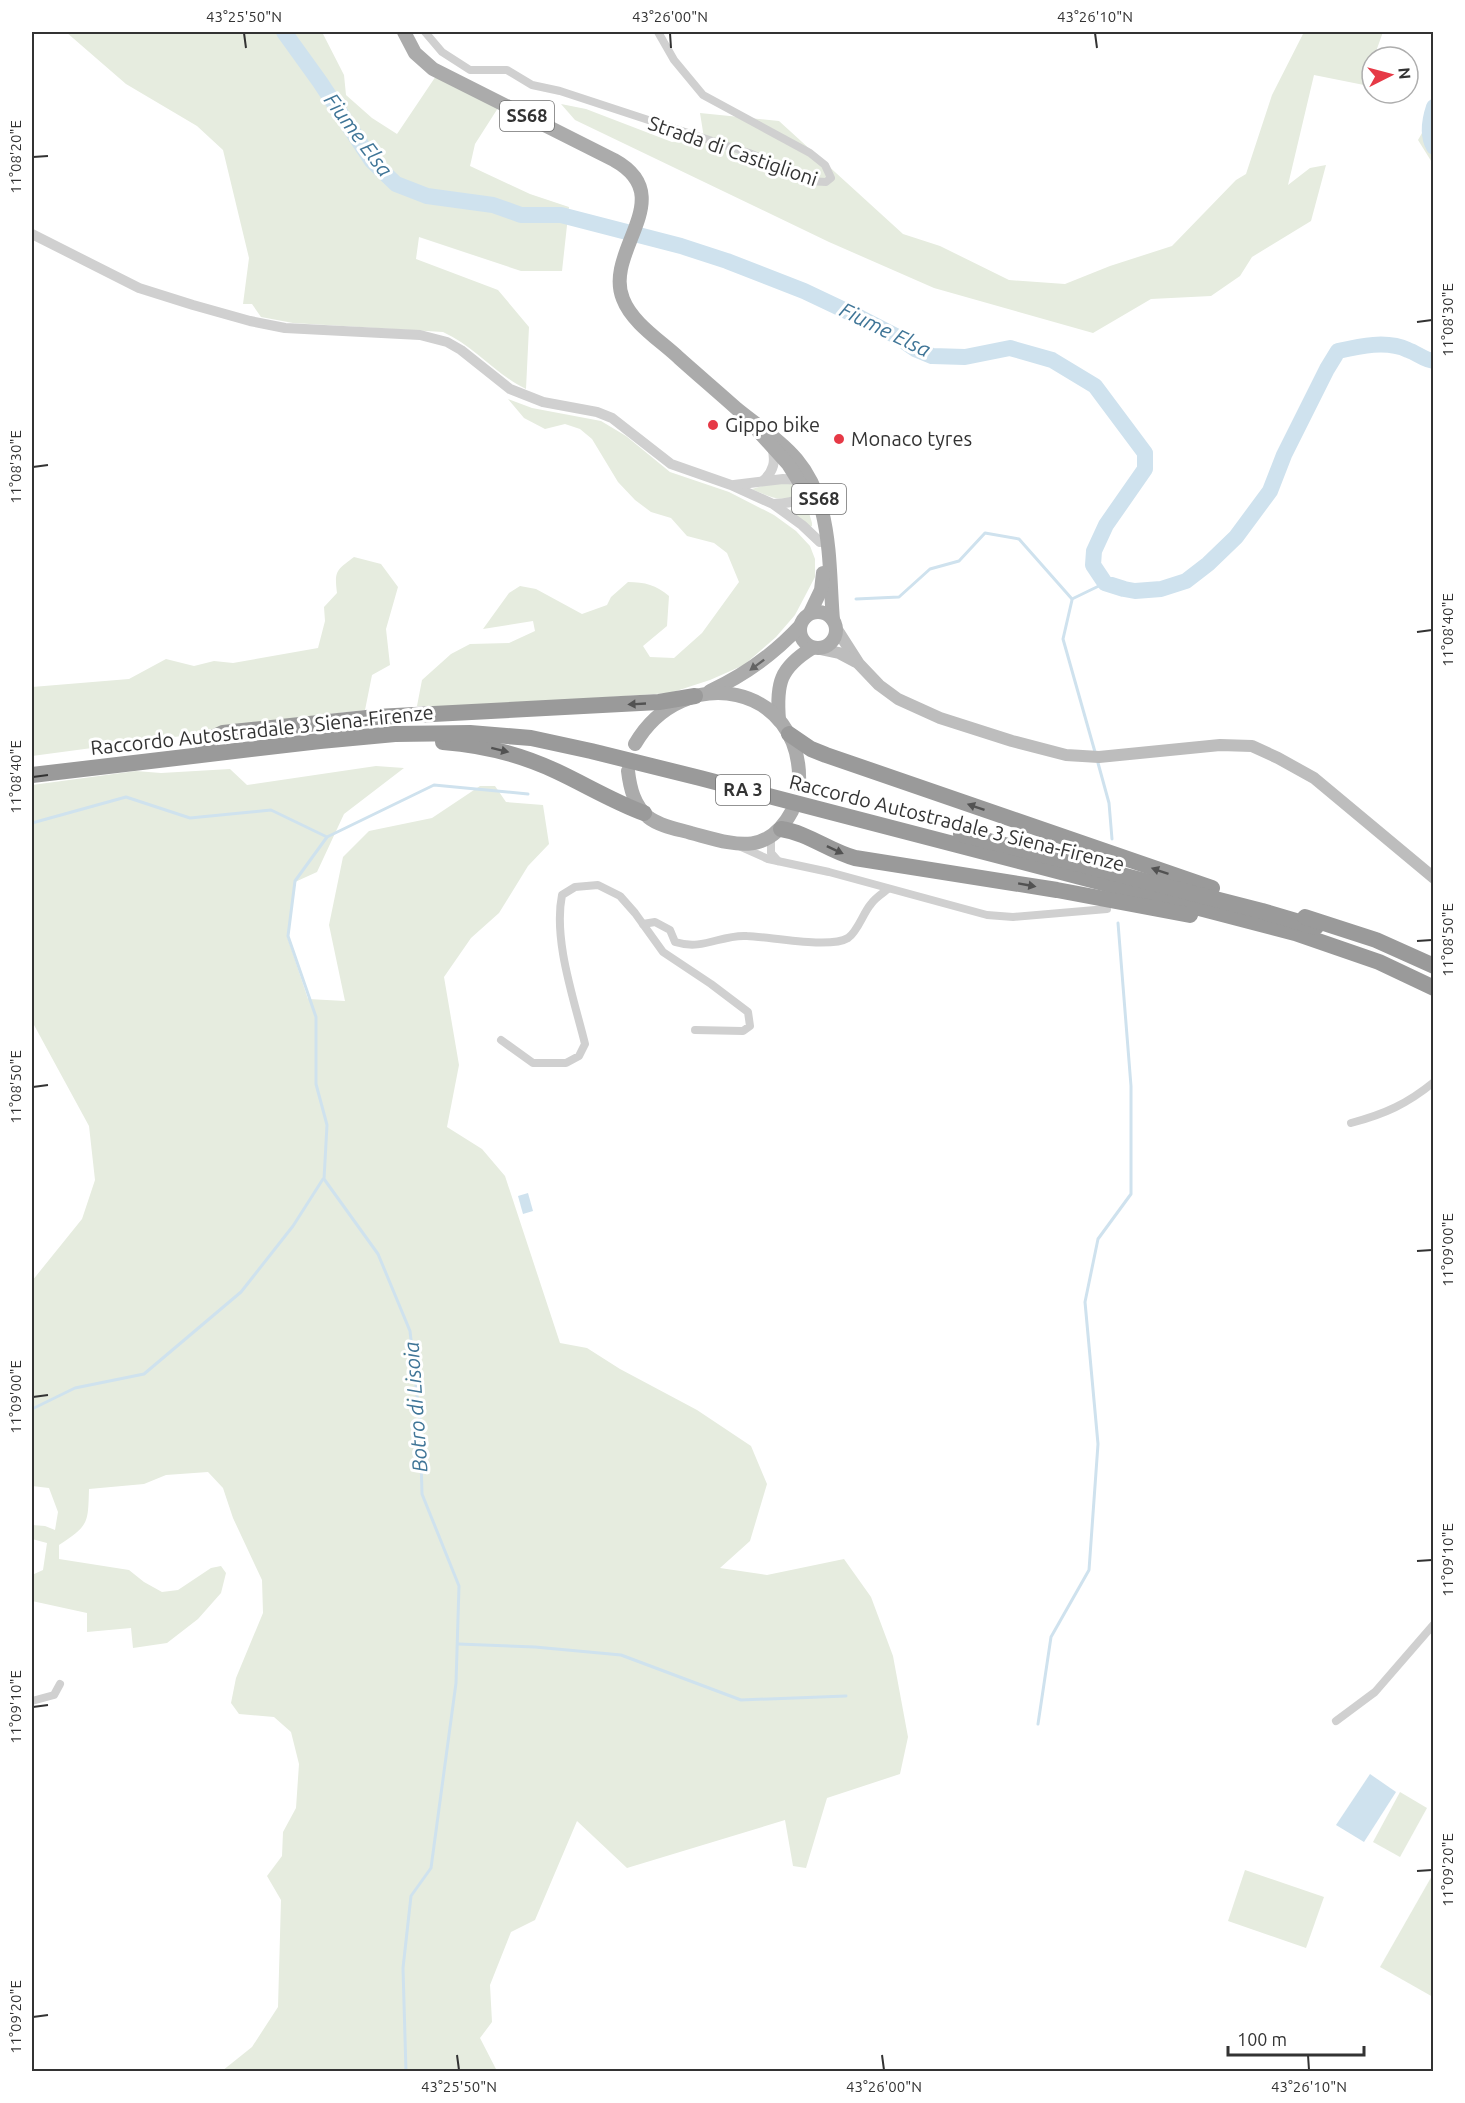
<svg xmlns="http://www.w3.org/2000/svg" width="1465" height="2103" font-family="Ubuntu,sans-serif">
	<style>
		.green { fill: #e6ecdf }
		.water { fill: #cfe2ee }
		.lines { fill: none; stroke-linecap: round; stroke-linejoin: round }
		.stream { stroke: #cfe2ee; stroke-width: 3 }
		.river { stroke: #cfe2ee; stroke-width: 16 }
		.minor { stroke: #d0d0d0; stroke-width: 8 }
		.tertiary { stroke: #d0d0d0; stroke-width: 10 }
		.secondary { stroke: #bdbdbd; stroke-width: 12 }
		.primary { stroke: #ababab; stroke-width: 14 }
		.motorway { stroke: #9a9a9a; stroke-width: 16 }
		.oneway { fill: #636363 }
		.oneway2 { fill: #525252 }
		.ticks { fill: none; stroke: #333; stroke-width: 2 }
		.poi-dot { fill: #e63946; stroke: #fff; stroke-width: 2 }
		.labels { text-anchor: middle; stroke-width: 6; stroke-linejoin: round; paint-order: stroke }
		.shield { fill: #fff; stroke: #707070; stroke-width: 1.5 }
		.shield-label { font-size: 18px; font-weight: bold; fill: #333 }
		.street-label { font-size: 20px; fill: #333; stroke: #fff }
		.poi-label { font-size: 20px; fill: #333; stroke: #fff; text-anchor: start }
		.water-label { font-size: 21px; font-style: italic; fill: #3f7597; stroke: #fff }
		.neatline { fill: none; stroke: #333; stroke-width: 2 }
		.ticks-label { font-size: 15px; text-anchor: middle; fill: #333 }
	</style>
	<rect width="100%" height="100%" fill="#fff"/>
	<!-- green -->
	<g class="green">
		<path d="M66,32h256l22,43 2,20 26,23 25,16 39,-58 62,32 -23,36 -5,22 60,28 39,13 -7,64h-41l-102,-34 -3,22 82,31 31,37 -3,62c-31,-15 -52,-43 -83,-57l-150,-9 -32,-6 -9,-13h-9l6,-46 -26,-108 -26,-24 -71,-42z"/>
		<path d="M1304,32h79l-9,25h-2l-8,28 -50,-10 -26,110 22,-17 16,-3 -15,56 -59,36 -12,19 -29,20 -60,3 -58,34 -159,-45 -105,-46 -254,-122 -14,-16 25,5 86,33 32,-4 -4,-25 79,8 124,113 37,12 69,34 56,4 45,-18 62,-20 64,-66 10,-6 26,-79z"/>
		<path d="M1433,114v50l-15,-24z"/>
		<path d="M508,399l24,9 69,13 25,15 44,36 59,20 45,23 22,16 14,15 5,13v18l-20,38 -19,22 -32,28 -34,15 -40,13 -196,13h-57l5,-26 29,-26 19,-10 39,-1 26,-12 -2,-10 -50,8 26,-36 11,-7 16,3 46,25 25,-9 4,-8 17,-15c17,0 28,3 41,14l-2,30 -24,20 7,11 24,1 28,-25 37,-51 -12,-29 -13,-10 -27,-7 -16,-18 -20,-6 -16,-12 -17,-18 -26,-43 -12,-10 -15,-5 -20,5 -21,-11z"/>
		<path d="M772,483h22l5,8c-13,15 -31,5 -47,-2z"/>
		<path d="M805,499l7,24v3l-2,1 -20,-17z"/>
		<path d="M354,557l27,7 17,23 -12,42 4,36 -18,10 -7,35 -141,16 -27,8 -165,22v-69l97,-8 37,-20 28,7 20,-5 19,2 85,-15 7,-27 -1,-14 13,-14c-3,-23 0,-23 17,-36z"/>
		<path d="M376,766l28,2 -60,46 -27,58 -22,10 -8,54 21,63 37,2 -16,-76 14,-68 26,-26 63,-13 48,-32h15l11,16 37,3 6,39 -21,22 -29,47 -28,25 -27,39 15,88 -12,62 35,22 23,27 55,167 27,5 33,21 77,41 54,36 16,38 -17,57 -30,27 47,7 77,-16 27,38 22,59 15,81 -8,37 -73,24 -21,70 -13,-2 -8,-46 -158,48 -50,-47 -42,99 -24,12 -21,53 2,37 -12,16 17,33h-275l30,-24 26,-40 3,-107 -14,-24 15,-20 1,-24 13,-24 3,-44 -8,-32 -17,-15 -35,-3 -8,-11 5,-25 27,-65 -1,-33 -29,-62 -10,-30 -15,-16 -42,3 -22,9 -55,5c-1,35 0,36 -30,56v14l70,11 15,12 18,10 16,-2 33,-22 10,-2 5,7 -5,20 -23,26 -31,24 -34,5 -2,-20 -44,4v-19l-55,-12v-26l11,-5 4,-27 -15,-4v-14l13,1 10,4 3,-18 -9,-24 -17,-2v-205l50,-62 13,-39 -6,-54 -55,-101 -2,-13v-227l104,-14 25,2 69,-4 17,16z"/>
		<path d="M1400,1792l27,16 -27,49 -27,-15z"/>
		<path d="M1245,1870l79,27 -18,51 -78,-27z"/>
		<path d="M1433,1874l1,123h-1l-53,-30z"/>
	</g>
	<!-- water -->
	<g class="water">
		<path d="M528,1193l5,18 -10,3 -5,-18z"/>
		<path d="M1370,1774l26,18 -32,50 -28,-17z"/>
	</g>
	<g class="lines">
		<!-- stream -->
		<g class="stream">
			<path d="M856,599l43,-2 31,-28 29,-8 26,-28 34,6 53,60 33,-16"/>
			<path d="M1072,600l-9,39 32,113"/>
			<path d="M1098,763l11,40 3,36"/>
			<path d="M32,823l94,-26 64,21 81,-8 56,27"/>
			<path d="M32,1409l43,-21 69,-14 97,-82 52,-66 30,-47"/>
			<path d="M458,1644l77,3 86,8 120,45 105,-4"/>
			<path d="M1038,1724l13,-87 38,-67 9,-126 -13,-142 13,-63 33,-45v-108l-13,-163"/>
			<path d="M406,2072l-3,-104 8,-72 20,-28 25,-185 3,-97 -37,-92 -2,-72 -10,-91 -32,-77 -54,-75 3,-54 -11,-41v-67l-28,-81 7,-55 32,-44 107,-52 94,9"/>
		</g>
		<!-- river -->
		<g class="river">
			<path d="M284,32l36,50 52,79 24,23 31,12 66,9 28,10h40l120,31 46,15 77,30 57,27 35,18 19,13 17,7 33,1 45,-9 42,12 43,26 50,67v16l-39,56 -12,26 -1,14 12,18 19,6 11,2 26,-2 25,-8 22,-17 28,-27 34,-46 14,-36 43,-86 11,-18c22,-5 49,-11 70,-1 9,3 16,10 26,11"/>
			<path d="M1434,107c-4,12 -7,28 0,40"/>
		</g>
		<!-- minor -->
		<g class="minor">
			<path d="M425,32l17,20 28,18h37l25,15 28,6 189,62 34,14 25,14 18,1 5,-4 -6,-13 -15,-12 -107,-58 -29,-35 -16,-28"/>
			<path d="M771,838v15l7,8"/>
			<path d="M737,845l31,14 61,13 158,43 26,2 94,-8"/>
			<path d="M643,924l12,-2 15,8 5,12c29,9 46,-8 72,-6 24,1 83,13 101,2 10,-7 15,-25 23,-34 4,-6 12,-11 17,-15"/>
			<path d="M501,1040l32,23h33l13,-7 6,-12c-11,-45 -32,-104 -23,-149l13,-8 23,-2 22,11 15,17 28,39 48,32 37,28 2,14 -7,5 -48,-1"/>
			<path d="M1351,1123c34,-9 56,-19 83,-41"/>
			<path d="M32,1701l22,-6 6,-11"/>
			<path d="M1336,1721l39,-29 59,-68"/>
		</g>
		<!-- tertiary -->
		<g class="tertiary">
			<path d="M32,234l107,54 54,17 57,16 35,7 135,7 27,7 14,8 49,39 33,13 54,10 15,6 59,46 60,21 42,19 29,21 18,17"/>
			<path d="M763,481c11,-10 13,-20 9,-34"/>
			<path d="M734,485l49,-6 19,1"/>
			<path d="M774,504c15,-1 27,-1 33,-17"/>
		</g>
		<!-- secondary -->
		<g class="secondary">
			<path d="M836,628l23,36 20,21 19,14 42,19 72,23 54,14 33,2 121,-12 32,1 26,12 36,20 120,100"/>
			<path d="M820,649l19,4 17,9"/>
		</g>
		<!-- primary -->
		<g class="primary">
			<path d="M404,32l11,21 18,16 181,91c67,37 -11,91 9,139 9,24 38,42 56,59 19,17 39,34 58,51 41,33 71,47 85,102 9,36 8,73 11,109"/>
			<path d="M758,431l30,33 20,32"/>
			<circle cx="818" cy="630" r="18"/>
			<path d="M810,613l11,-23 2,-17"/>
			<path d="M710,691c35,-16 63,-36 90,-65"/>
			<path d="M779,720c-3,-37 1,-52 33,-72"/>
			<path d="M635,744c48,-83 169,-61 164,41"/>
			<path d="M628,771c2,17 6,34 20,46 11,9 29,12 43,16 42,11 76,25 101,-22"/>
		</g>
		<!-- motorway -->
		<g class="motorway">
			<path d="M789,734l22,15 15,6 386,133"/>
			<path d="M443,742c40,3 77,12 113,29 30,14 58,31 88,42"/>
			<path d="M202,743l21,-10 153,-16 283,-15 36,-6"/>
			<path d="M32,775l288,-34 75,-7 75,-1 61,5 60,13 109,27 595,155 84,29 55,26"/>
			<path d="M781,829c27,4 48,22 74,29l202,32 133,25"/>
			<path d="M961,834l301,77 54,16"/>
			<path d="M1305,917l71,23 58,26"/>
		</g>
	</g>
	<!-- one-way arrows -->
	<defs><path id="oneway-solid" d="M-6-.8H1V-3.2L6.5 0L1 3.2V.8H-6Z" transform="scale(1.5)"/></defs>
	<use class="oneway" href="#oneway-solid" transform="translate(757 665) rotate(143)"/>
	<g class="oneway2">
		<use href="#oneway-solid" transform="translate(637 704) rotate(177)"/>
		<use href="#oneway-solid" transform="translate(500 750) rotate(14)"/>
		<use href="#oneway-solid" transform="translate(976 807) rotate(-161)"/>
		<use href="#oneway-solid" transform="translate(835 850) rotate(25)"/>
		<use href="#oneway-solid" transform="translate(1160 871) rotate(-161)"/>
		<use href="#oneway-solid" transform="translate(1027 885) rotate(10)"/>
	</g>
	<!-- ticks -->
	<path class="ticks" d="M244,33l2,15M670,33l1,15M1095,33l2,15M33,157l15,-1M1417,322l15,-2M33,467l15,-2M1417,632l15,-2M33,777l15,-2M1417,941l15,-1M33,1087l15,-2M1417,1251l15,-1M33,1397l15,-2M1417,1561l15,-1M33,1707l15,-2M1417,1871l15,-1M33,2017l15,-2M457,2055l2,15M882,2055l2,15M1308,2055l1,15"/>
	<!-- markers -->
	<g class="poi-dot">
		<circle cx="713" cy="425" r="6"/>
		<circle cx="839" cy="439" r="6"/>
	</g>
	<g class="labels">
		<!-- shield labels -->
		<g class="shield">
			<rect x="500" y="101" width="54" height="30" rx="4.5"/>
			<rect x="792" y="484" width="54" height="30" rx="4.5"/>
			<rect x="716" y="775" width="54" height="30" rx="4.5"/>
		</g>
		<g class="shield-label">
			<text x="527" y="122">SS68</text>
			<text x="819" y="505">SS68</text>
			<text x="743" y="796">RA 3</text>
		</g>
		<!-- street labels -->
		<g class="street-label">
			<text transform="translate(733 151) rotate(19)" y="7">Strada di Castiglioni</text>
			<text transform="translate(262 730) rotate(-6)" y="7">Raccordo Autostradale 3 Siena-Firenze</text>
			<text transform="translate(957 823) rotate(14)" y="7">Raccordo Autostradale 3 Siena-Firenze</text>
		</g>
		<!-- poi labels -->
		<g class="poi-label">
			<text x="725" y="432">Gippo bike</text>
			<text x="851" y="446">Monaco tyres</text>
		</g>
		<!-- water labels -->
		<g class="water-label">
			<text transform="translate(358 135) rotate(53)" y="7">Fiume Elsa</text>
			<text transform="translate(885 330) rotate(26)" y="7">Fiume Elsa</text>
			<text transform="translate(416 1407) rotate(-94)" y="7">Botro di Lisoia</text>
		</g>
	</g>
	<!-- border -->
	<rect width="1465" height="2103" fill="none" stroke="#ffffff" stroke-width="66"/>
	<!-- north arrow -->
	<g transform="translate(1390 75) rotate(84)"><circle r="28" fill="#ffffff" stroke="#adadad" stroke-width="1.5"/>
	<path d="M0-4.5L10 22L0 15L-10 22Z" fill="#e63946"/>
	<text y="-9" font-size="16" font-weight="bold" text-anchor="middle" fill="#333333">N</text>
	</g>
	<!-- scale -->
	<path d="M1228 2046v9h136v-9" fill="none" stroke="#333333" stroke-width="3"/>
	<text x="1237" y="2046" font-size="18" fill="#333333" stroke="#ffffff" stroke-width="4.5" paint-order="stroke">100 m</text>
	<rect x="33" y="33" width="1399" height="2037" class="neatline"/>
	<g class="ticks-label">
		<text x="244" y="22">43°25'50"N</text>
		<text x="670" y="22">43°26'00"N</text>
		<text x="1095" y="22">43°26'10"N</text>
		<text transform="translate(16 157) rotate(-90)" y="5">11°08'20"E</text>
		<text transform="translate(1448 320) rotate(-90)" y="5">11°08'30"E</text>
		<text transform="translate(16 467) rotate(-90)" y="5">11°08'30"E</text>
		<text transform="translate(1448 630) rotate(-90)" y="5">11°08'40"E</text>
		<text transform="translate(16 777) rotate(-90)" y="5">11°08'40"E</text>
		<text transform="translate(1448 940) rotate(-90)" y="5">11°08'50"E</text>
		<text transform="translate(16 1087) rotate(-90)" y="5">11°08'50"E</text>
		<text transform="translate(1448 1250) rotate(-90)" y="5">11°09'00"E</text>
		<text transform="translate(16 1397) rotate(-90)" y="5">11°09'00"E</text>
		<text transform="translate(1448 1560) rotate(-90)" y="5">11°09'10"E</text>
		<text transform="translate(16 1707) rotate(-90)" y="5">11°09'10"E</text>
		<text transform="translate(1448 1870) rotate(-90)" y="5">11°09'20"E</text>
		<text transform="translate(16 2017) rotate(-90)" y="5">11°09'20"E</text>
		<text x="459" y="2092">43°25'50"N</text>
		<text x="884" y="2092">43°26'00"N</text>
		<text x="1309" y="2092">43°26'10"N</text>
	</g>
</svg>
